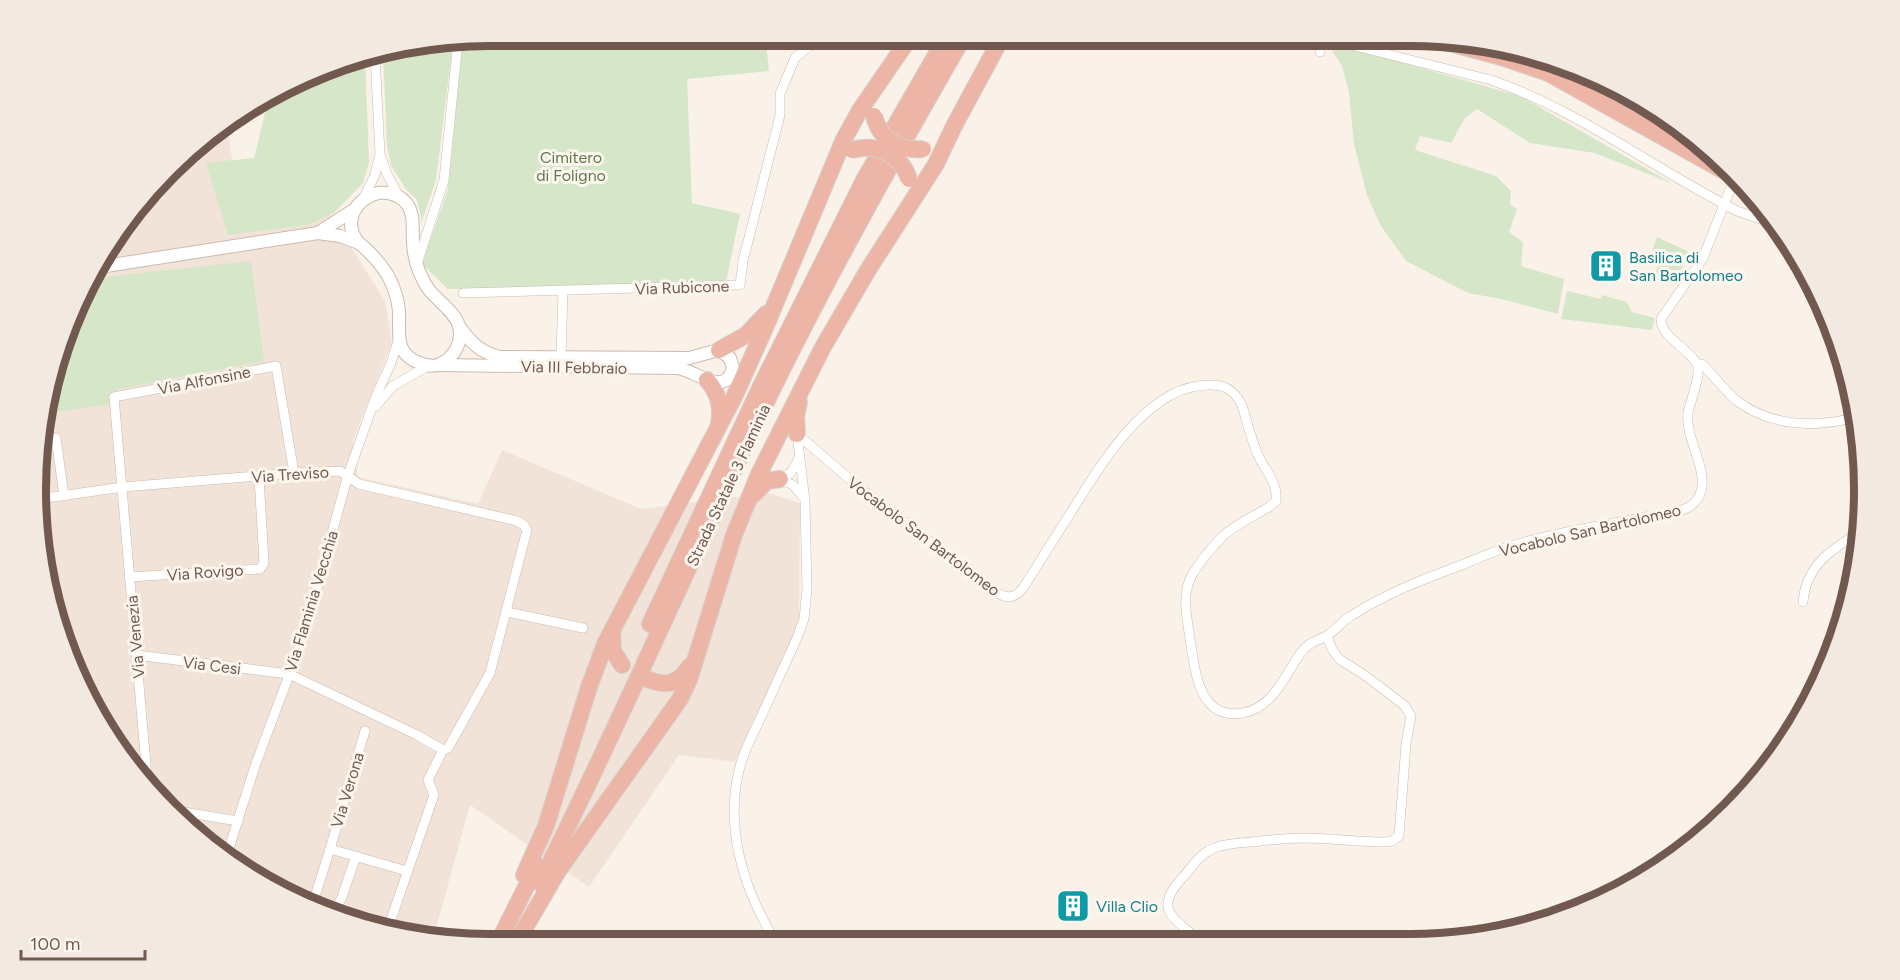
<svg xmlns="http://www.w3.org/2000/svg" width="1900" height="980" font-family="Figtree,sans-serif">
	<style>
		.residential { fill: #f1e3d7 }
		.green { fill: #d6e6c8 }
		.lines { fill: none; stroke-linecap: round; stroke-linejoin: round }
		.street-casing { stroke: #cbbaaf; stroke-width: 10 }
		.secondary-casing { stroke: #cdbaad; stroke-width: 14 }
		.highway-casing { stroke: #d7d1ce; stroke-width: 18 }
		.street { stroke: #fff; stroke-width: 9 }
		.secondary { stroke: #fff; stroke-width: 12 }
		.highway { stroke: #edb5a6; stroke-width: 16 }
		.highway-bridge-casing { stroke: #d7d1ce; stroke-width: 18; stroke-linecap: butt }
		.highway-bridge { stroke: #edb5a6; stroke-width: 16 }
		.labels { text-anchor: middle; stroke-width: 6; stroke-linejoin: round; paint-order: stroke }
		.park-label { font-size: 16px; fill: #5c7a4b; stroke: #fdf6ee }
		.culture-label { font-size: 16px; fill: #0d838f; stroke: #fdf6ee; text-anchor: start }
		.street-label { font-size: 16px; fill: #71594f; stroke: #fdf6ee }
		.rim { fill: none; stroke: #71594f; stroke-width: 8 }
	</style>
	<rect width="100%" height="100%" fill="#faf2e8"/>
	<!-- residential -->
	<path class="residential" d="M227,123l12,87 83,-10 63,101 7,42 -39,97 5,37 120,27 24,-54 139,59 127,-16 32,10 -1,123 -64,136 -56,-7 -90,132 -119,-82 -37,134 -60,-10 -84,-32 -76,-47 -64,-60 -78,-126 -34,-144 14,-147 61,-135 101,-108z"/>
	<!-- green -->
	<g class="green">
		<path d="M490,36h290l-1,7 -13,1 3,27 -82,8 5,124 48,11 -14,68 -278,7 -26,-25 26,-75 15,-149z"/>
		<path d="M1326,41l194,55 153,88 -78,-31 -65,-10 -53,-34 -12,9 -14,25 -31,-7 -5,14 81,26 15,15 -1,13 7,5 -8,23 14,10 -2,24 43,13 -6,35 -57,-15 -33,-6 -62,-32 -25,-35 -14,-31 -13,-51 -5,-52 -7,-26z"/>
		<path d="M453,42l-17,138 -14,41 -5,-21 -11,-11 -15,-23 -4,-20 -4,-92z"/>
		<path d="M365,57l4,106 -6,20 -29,30 -26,12 -80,10 -22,-72 48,-5 14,-57 76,-41z"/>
		<path d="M1657,237l32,15 -14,32 -15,-4v-5l-4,-1 3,-17 -8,-2z"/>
		<path d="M251,261l13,100 -145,28 -7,6v9l-65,9 4,-40 43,-95z"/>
		<path d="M1567,291l34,8 1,-4 25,7 5,10 23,6 -3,12 -91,-11z"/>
	</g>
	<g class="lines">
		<!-- street casing -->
		<g class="street-casing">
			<g id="street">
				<path d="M1320,52l1,-9 6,-4 164,41c84,29 155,83 233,124l13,7 38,13"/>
				<path d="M375,55l5,99 6,18 13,25"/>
				<path d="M363,199l12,-24 4,-18"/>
				<path d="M417,264l27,-84 14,-139"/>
				<path d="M463,293l277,-8 3,-24 37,-146v-21l15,-36 26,-22"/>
				<path d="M561,356l2,-66"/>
				<path d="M1697,364h5c12,12 22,26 35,37 35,26 79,27 120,16"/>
				<path d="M375,407l18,-21 35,-20"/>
				<path d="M797,434l63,54 136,104c11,7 18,7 27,-4 16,-25 32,-51 49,-77 29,-47 77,-129 140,-126 17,0 28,11 32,27 4,14 8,29 14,43 7,16 20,27 18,46l-7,6c-15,9 -33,17 -46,29 -11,11 -23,26 -31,39 -11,20 -5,42 -2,64 5,30 8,82 53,74 32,-6 42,-40 60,-63 7,-9 16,-9 25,-15 8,-5 14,-14 23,-19 34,-22 70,-36 108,-50 15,-6 31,-13 46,-18 46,-15 95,-22 141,-31 15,-3 42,-4 51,-17 17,-25 -13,-60 -9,-87 2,-12 14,-38 9,-49 -7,-14 -37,-28 -36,-45l42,-61 28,-71"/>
				<path d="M56,438l8,58"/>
				<path d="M780,479l13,6 11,13"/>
				<path d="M780,479c10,-4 16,-11 19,-22"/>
				<path d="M39,499l84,-12 171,-14 46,-2 19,13 158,37 7,4 3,5 -37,143 -42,75 -5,2 -26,-15 -128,-61 -153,-19"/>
				<path d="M129,577l131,-8 4,-6 -5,-86"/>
				<path d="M1803,602c3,-37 29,-53 58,-71"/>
				<path d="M507,612l76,16"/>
				<path d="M365,731l-35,118 77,22"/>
				<path d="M148,788l-34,-391 162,-31 18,107"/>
				<path d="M171,810l67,11"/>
				<path d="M226,858l29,-92 48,-128 45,-163 28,-79 15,-33 8,-25"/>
				<path d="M312,906l18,-57"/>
				<path d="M333,914l9,-17 14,-41"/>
				<path d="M387,931l47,-136 -6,-15 15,-30"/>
				<path d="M1200,941c-26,-23 -48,-31 -17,-64 8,-8 14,-20 25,-26 12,-7 30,-8 44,-9 17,-2 34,-4 51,-4 27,0 54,4 82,4l7,-1 7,-5 7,-92 5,-28 -7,-11 -41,-31 -24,-15 -7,-10 -5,-13"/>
				<path d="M776,942c-33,-52 -53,-118 -35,-179 5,-16 13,-31 20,-46 12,-26 24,-53 36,-79l7,-19 3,-30 -2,-88 -8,-67"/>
			</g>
		</g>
		<!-- secondary casing -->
		<g class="secondary-casing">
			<g id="secondary">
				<path d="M378,193c11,-1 22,2 29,11 8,11 5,24 6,36 0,10 2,21 6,31 3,7 6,14 11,20 9,11 25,21 29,35 4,16 -5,32 -19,38 -6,3 -12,2 -18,0 -29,-10 -22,-29 -23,-53 -1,-9 -3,-18 -7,-27 -5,-13 -14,-23 -24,-33 -3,-3 -7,-6 -10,-9 -16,-21 -2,-43 20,-49z"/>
				<path d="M318,233l37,-24"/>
				<path d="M99,267l219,-34 22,3 19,7"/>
				<path d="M439,365l238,3c19,2 48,31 56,0l-3,-10 -11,-8 -30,8 -189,-1c-19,-4 -30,-15 -41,-31"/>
			</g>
		</g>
		<!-- highway casing -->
		<g class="highway-casing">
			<g id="highway">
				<path d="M1427,37l74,20 47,16 192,107"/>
				<path d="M1562,64l109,63 24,11"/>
				<path d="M719,350l27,-15 20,-21"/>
				<path d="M707,380c11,12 15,28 12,44"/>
				<path d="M797,434l-1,-18 3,-14"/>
				<path d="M753,495l14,-14 13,-2"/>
				<path d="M650,624l111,-238 103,-206 83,-144"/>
				<path d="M612,631l1,20 9,14"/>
				<path d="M647,679c20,8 31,5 43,-13"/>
				<path d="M524,875l22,-49 43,-139 16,-43 130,-249 30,-67 79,-189 16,-29 51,-74"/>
				<path d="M540,883c82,-163 153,-331 233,-495 59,-120 124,-236 191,-352"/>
				<path d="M498,943l39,-78"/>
				<path d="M516,943l42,-72 122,-172 9,-19 45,-145 25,-61 64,-127 45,-77 68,-106 18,-38 48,-89"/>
			</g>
		</g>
		<!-- street -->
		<use href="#street" class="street"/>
		<!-- secondary -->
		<use href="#secondary" class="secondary"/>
		<!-- highway -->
		<use href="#highway" class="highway"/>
		<!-- highway-bridge casing -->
		<g class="highway-bridge-casing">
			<g id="highway-bridge">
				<path d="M874,116c6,24 26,35 49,33"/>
				<path d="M852,150c24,-7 49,4 57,29"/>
			</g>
		</g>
		<!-- highway-bridge -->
		<use href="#highway-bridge" class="highway-bridge"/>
	</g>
	<!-- icons -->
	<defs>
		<g id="building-square" transform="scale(1.725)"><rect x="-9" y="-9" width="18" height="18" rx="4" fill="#0f9aa8" stroke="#fdf6ee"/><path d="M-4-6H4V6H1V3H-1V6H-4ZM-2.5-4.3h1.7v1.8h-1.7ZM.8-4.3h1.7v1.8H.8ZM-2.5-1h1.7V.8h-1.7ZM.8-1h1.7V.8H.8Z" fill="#fff"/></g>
	</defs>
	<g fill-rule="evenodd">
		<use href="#building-square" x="1606" y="266"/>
		<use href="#building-square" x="1073" y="906"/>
	</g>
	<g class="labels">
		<!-- park labels -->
		<g class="park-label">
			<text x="571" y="163">Cimitero<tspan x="571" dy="18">di Foligno</tspan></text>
		</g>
		<!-- culture labels -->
		<g class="culture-label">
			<text x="1629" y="263">Basilica di<tspan x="1629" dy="18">San Bartolomeo</tspan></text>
			<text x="1096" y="912">Villa Clio</text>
		</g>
		<!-- street labels -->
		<g class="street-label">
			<text transform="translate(682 287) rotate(-2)" y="6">Via Rubicone</text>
			<text transform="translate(574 367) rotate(1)" y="6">Via III Febbraio</text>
			<text transform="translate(204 380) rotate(-11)" y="6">Via Alfonsine</text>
			<text transform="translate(290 474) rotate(-4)" y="6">Via Treviso</text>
			<text transform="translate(728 485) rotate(-65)" y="6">Strada Statale 3 Flaminia</text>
			<text transform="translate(1590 530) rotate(-13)" y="6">Vocabolo San Bartolomeo</text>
			<text transform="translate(924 536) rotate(37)" y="6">Vocabolo San Bartolomeo</text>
			<text transform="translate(205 572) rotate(-4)" y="6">Via Rovigo</text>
			<text transform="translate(311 601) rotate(-73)" y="6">Via Flaminia Vecchia</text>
			<text transform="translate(135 637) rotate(-95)" y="6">Via Venezia</text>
			<text transform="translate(212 665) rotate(7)" y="6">Via Cesi</text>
			<text transform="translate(347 790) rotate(-73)" y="6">Via Verona</text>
		</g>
	</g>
	<!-- crop -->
	<path d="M0 0H1900V980H0ZM490 46H1410A444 444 0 0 1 1854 490V490A444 444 0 0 1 1410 934H490A444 444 0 0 1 46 490V490A444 444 0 0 1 490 46Z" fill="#f2e9e1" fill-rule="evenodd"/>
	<path class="rim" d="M490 46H1410A444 444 0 0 1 1854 490V490A444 444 0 0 1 1410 934H490A444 444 0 0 1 46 490V490A444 444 0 0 1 490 46Z"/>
	<!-- scale -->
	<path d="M21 950v9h124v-9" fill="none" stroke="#71594f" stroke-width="3"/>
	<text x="30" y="950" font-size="18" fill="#71594f" stroke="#fdf6ee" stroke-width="4.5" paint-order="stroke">100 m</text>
</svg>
